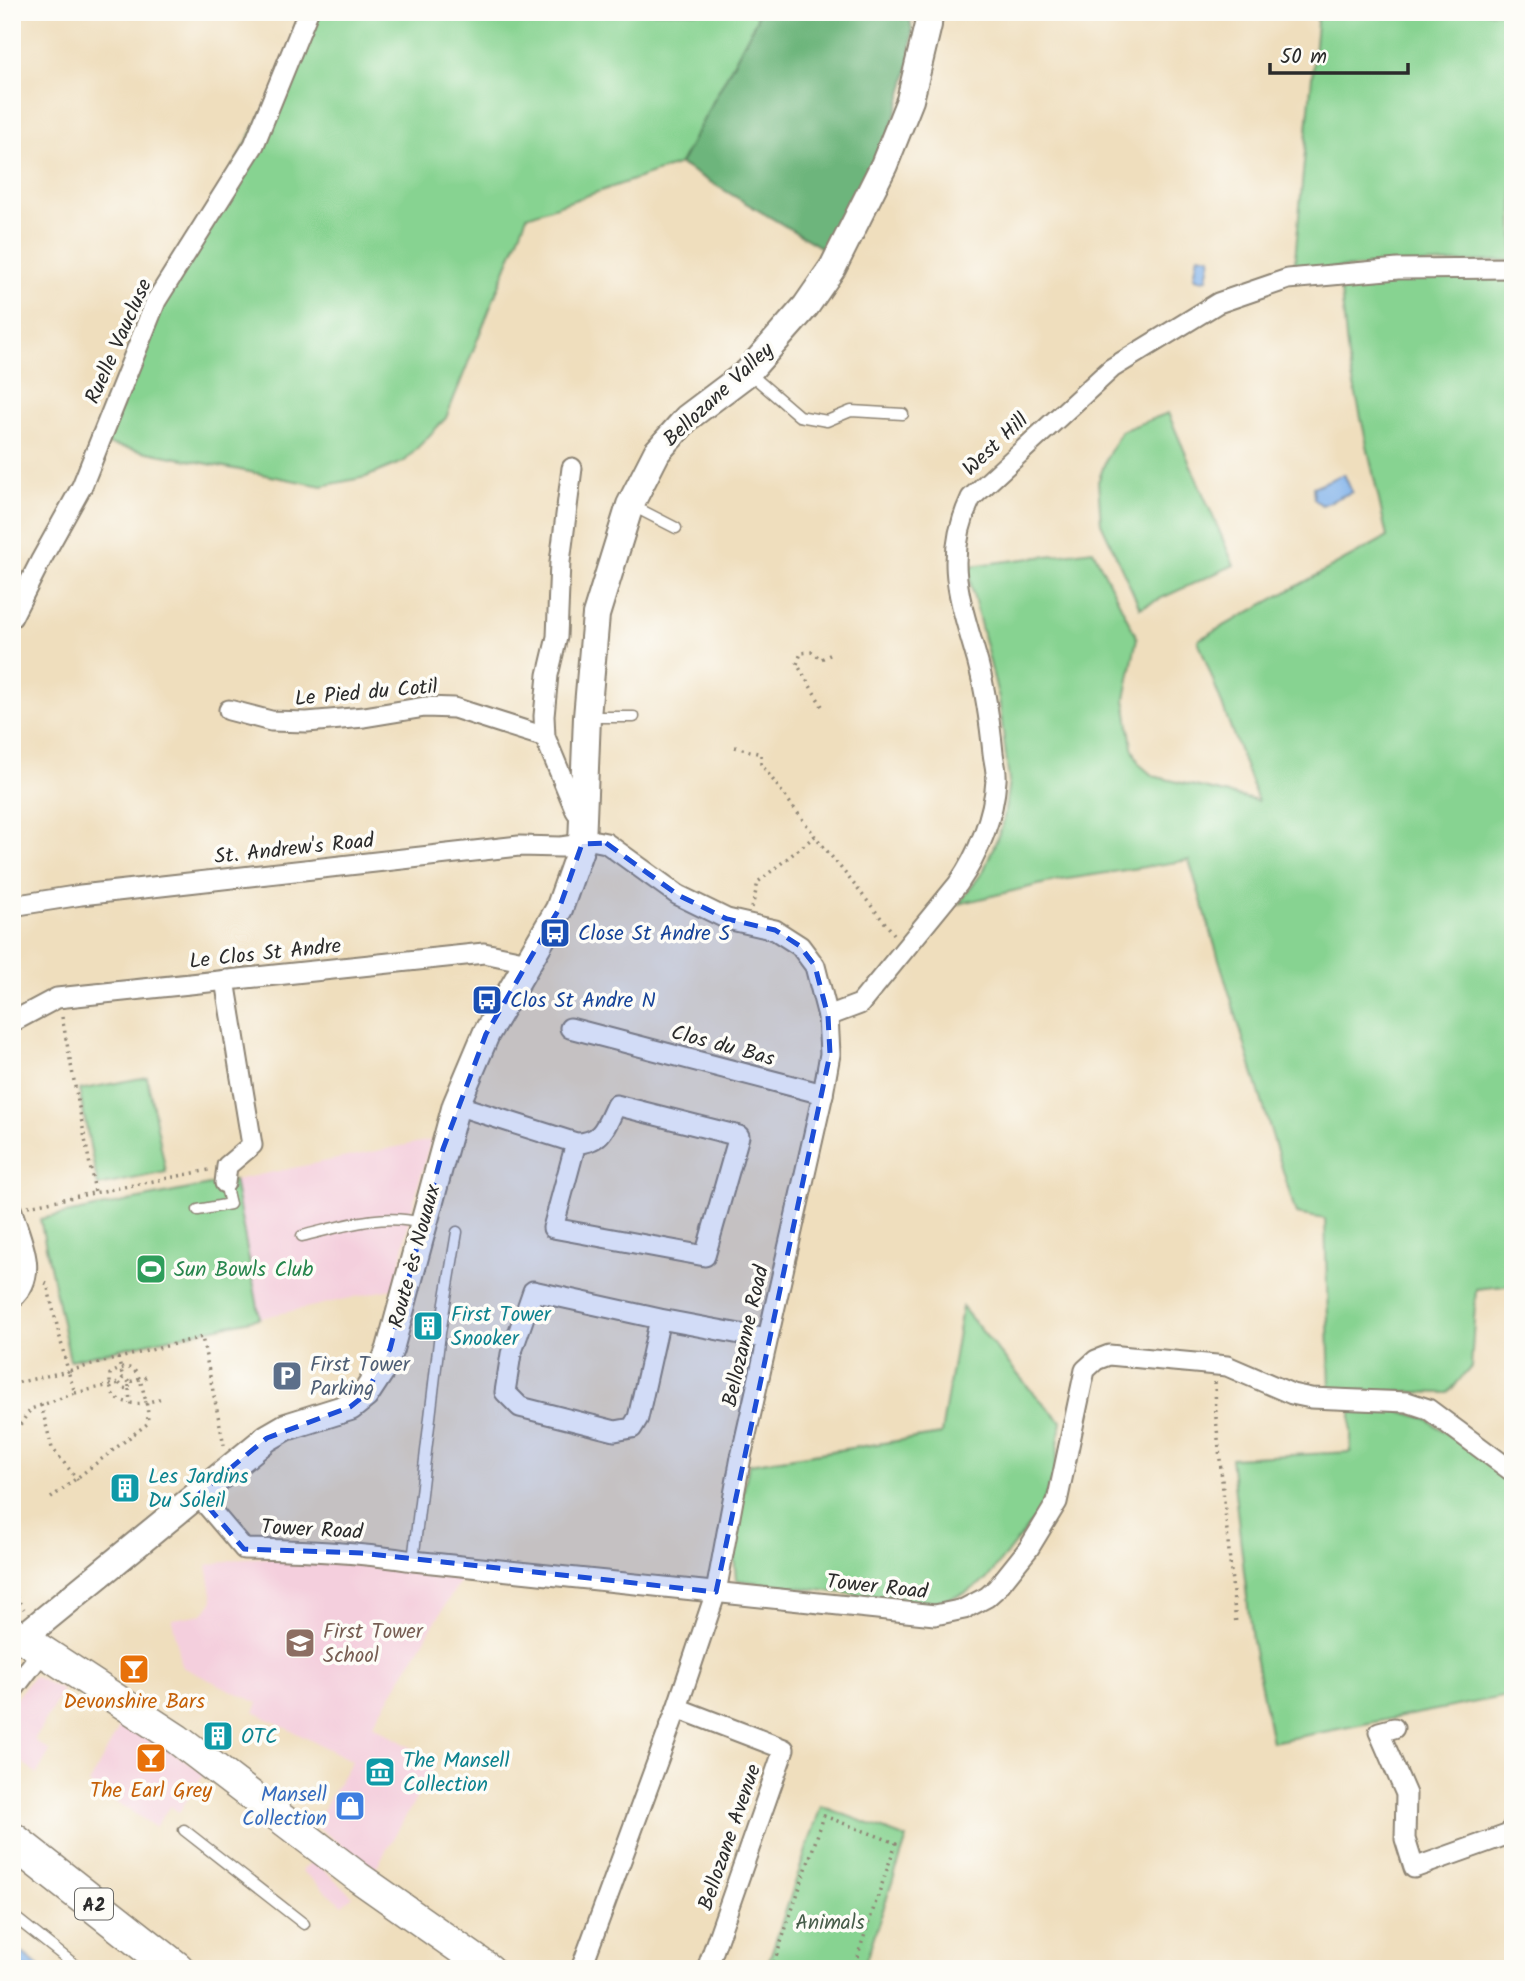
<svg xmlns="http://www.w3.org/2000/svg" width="1525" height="1981" font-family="Kalam,sans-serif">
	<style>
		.built { fill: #f4cfdd }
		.green { fill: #87d391; stroke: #597f5e; stroke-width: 2 }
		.forest { fill: #6db57b; stroke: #4c7053; stroke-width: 2 }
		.water { fill: #7eb0ea; stroke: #546e8a; stroke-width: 2 }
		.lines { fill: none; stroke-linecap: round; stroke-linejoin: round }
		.lane-casing { stroke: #8d8474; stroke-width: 13 }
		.street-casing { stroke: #8d8474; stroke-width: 23 }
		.secondary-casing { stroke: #8d8474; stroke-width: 30 }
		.primary-casing { stroke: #8d8474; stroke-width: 33 }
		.highway-casing { stroke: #8d8474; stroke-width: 38 }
		.path { stroke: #8d8474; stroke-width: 3.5; stroke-dasharray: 2 5; stroke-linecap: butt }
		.lane { stroke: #fff; stroke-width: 10 }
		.street { stroke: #fff; stroke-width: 19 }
		.secondary { stroke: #fff; stroke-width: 26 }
		.primary { stroke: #fff; stroke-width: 30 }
		.highway { stroke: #fff; stroke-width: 35 }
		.marked { fill: #1d4ed8; fill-opacity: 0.2; stroke: #1d4ed8; stroke-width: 5; stroke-dasharray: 14 9; stroke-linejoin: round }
		.labels { text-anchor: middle; stroke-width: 7; stroke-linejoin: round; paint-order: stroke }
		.shield { fill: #fdfcf7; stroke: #6a6a68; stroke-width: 2 }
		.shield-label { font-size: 19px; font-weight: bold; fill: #2b2b2b }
		.street-label { font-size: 21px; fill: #2b2b2b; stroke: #fdfcf7 }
		.transit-label { font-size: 21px; fill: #164399; stroke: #fdfcf7; text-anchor: start }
		.leisure-label { font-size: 21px; fill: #27864d; stroke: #fdfcf7; text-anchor: start }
		.culture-label { font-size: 21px; fill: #0d838f; stroke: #fdfcf7; text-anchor: start }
		.service-label { font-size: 21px; fill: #4e5e75; stroke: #fdfcf7; text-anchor: start }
		.education-label { font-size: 21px; fill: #785e54; stroke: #fdfcf7; text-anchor: start }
		.food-label { font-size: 21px; fill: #c56008; stroke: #fdfcf7 }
		.shop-label { font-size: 21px; fill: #366cbe; stroke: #fdfcf7; text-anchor: end }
		.park-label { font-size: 21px; fill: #475d4a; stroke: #fdfcf7 }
	</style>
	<rect width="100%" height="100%" fill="#fdfcf7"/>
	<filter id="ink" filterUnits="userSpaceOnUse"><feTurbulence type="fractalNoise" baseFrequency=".0143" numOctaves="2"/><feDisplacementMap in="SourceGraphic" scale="14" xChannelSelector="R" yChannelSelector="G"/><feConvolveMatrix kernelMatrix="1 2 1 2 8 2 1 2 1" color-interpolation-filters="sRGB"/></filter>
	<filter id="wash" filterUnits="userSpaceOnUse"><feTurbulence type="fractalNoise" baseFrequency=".00686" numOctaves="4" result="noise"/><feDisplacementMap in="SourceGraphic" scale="28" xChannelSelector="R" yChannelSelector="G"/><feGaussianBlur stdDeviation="1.57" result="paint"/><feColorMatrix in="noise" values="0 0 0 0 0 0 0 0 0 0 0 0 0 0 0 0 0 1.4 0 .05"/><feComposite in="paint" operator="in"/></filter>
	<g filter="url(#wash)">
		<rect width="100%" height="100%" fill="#efdebd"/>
		<!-- built -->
		<g class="built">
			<path d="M431,1140l-22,79 -13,69 -136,30 -26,-138z"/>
			<path d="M324,1557l139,19 -90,149 64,38 -63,108 -60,-47 38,-63 -98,-49 4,-9 -76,-36 -10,-48 31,-5 10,-14 -6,-35 35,-7z"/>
			<path d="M33,1676l30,14 -29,50 16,11 -13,23 -25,-20v-51z"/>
			<path d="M121,1724l41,20 42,30 -25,38 -9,-6 -15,21 -66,-43z"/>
			<path d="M313,1860l40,36 -11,9 -40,-34z"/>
		</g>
		<!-- green -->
		<g class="green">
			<path d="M317,12h438l2,7 -77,145 -153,52 -81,202 -41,43 -39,16 -44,9 -216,-42 54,-141z"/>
			<path d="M1318,12h188l7,20v228l-219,10z"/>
			<path d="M1413,277h100v1008l-37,4 -5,78 -23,26 -118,-3 -5,-171 -29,-5 -107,-354 -134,21 -96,23 25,-34 19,-46 6,-43 -10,-82 -28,-113 -2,-20 124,-16 44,88 -12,61 7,48 7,17 14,12 105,25 -60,-161 189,-103 -39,-179 -8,-76z"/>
			<path d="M1168,413l66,152 -94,43 -39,-85 -3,-41 9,-25 14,-26z"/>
			<path d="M147,1077l19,95 -68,14 -19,-96z"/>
			<path d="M234,1180l26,138 -190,42 -30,-141z"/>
			<path d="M962,1307l67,81 32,33 -7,55 -16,38 -52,66 -21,13 -26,8 -21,1 -182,-22 -3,-38 16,-78 192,-30z"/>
			<path d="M1351,1410h45l31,9 86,63v213l-241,47 -20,-101 -21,-183 120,-6z"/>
			<path d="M821,1806l86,32 -44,131h-97z"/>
		</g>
		<!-- forest -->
		<path class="forest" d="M755,12h154c1,9 4,18 3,27 -5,75 -48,149 -83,213l-149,-88 77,-145z"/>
		<!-- water -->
		<g class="water">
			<path d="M1198,255l13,2 -4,22 -7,1 -6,-3z"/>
			<path d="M1344,474l8,18 -30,13 -8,-6 -1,-12z"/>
			<path d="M12,1944l30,25h-30z"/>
		</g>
	</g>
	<g filter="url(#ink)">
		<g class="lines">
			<!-- lane casing -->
			<g class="lane-casing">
				<g id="lane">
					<path d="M748,372l51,44 28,5 24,-10 52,3"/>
					<path d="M633,506l43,22"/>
					<path d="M589,717h45"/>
					<path d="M198,1210l32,-6 -5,-21"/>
					<path d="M302,1236c38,-9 80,-24 119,-13"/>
					<path d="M413,1561l27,-228 17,-101"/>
					<path d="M184,1830l120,94"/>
					<path d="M12,1915l68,54"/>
				</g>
			</g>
			<!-- street casing -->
			<g class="street-casing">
				<g id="street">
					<path d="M572,468l-12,94 -3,75 -9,38 -4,41 1,21 31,74 8,4"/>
					<path d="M12,617l29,-57 41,-74 74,-185 98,-156 54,-133"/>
					<path d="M229,710l42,11 36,1 57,-5 61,-10 29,1 91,29"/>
					<path d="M12,906l69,-11 438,-49 42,1 21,-3 9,-4 15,3 72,52 49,24 48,11 25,16 15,20 13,50 2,38 -7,40 -82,363 -25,135 -39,116 -96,261"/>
					<path d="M828,1016l32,-12 98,-120c20,-29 36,-68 38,-104 1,-9 -2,-18 -3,-27 -3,-30 -7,-60 -15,-90 -17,-61 -36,-103 -7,-165l141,-130 106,-65 70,-24 110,-10 115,-1"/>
					<path d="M12,1022l45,-24 427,-45 44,9"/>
					<path d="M570,1028l253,66"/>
					<path d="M456,1105l120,38c26,0 30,-17 40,-38l123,31 -34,120 -152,-28 23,-85"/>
					<path d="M225,1183l2,-17 25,-21 -27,-165"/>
					<path d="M12,1211c9,31 28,63 0,88"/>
					<path d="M660,1319l-127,-28 -22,63 -6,38 15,15 95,24 17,-3 6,-10 22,-99 107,20"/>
					<path d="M198,1495l46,54c58,1 112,3 169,12l522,54 29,-6 23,-12 10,-9 32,-40 28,-46 28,-132 11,-10 13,-5 118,11 65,28 19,4 96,4 21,7 85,63"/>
					<path d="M12,1691l30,-39"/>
					<path d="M677,1708l107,41 -77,220"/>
					<path d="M1394,1728l-15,4 27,62 -1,45 9,29 98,-35 1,-7"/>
				</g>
			</g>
			<!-- secondary casing -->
			<g class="secondary-casing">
				<path id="secondary" d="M22,1638l245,-200 19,-11 64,-20 15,-12 17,-26 8,-20 66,-244 30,-71 73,-125 23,-65 5,-127 9,-102 34,-110 27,-53 30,-34 61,-46 58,-66 27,-39 51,-102 26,-65 18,-75 1,-13"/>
			</g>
			<!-- primary casing -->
			<g class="primary-casing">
				<path id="primary" d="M12,1631l165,108 181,138 131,92"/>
			</g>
			<!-- highway casing -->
			<g class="highway-casing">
				<path id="highway" d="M12,1840l164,129"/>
			</g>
			<!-- path -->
			<g class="path">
				<path d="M822,706l-25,-42 4,-11 11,-1 9,7 13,-6"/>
				<path d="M735,747l26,7v10l54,72"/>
				<path d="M752,908l6,-26 57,-46 79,98"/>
				<path d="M62,1017l33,175"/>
				<path d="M28,1206l181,-36"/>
				<path d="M118,1358l5,20"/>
				<path d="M129,1382l-6,-4 -4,5 4,5 6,1v-7l18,-5"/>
				<path d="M1215,1382l1,36 20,206"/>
				<path d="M12,1384l56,-13 -21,-87 -5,-2"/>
				<path d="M129,1389l1,15"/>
				<path d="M75,1393l44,-10"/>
				<path d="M41,1405l11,43 26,32"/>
				<path d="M12,1436l19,-27 44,-16 -7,-22 134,-34 22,108"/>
				<path d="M51,1498l96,-74c2,-11 0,-19 -3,-30 -5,-21 -10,-35 -34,-20v12l4,11c18,10 30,7 48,1"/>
				<path d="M12,1583l5,16 7,10"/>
				<path d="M773,1964l10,5"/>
				<path d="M772,1969l52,-153 72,27 -43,126"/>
			</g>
			<!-- lane -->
			<use href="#lane" class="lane"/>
			<!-- street -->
			<use href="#street" class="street"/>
			<!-- secondary -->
			<use href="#secondary" class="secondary"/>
			<!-- primary -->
			<use href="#primary" class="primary"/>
			<!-- highway -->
			<use href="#highway" class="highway"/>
		</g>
	</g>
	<!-- marked area -->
	<path class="marked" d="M606,843l72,52 49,24 48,11 25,16 15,20 13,50 2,38 -114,538 -355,-39 -117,-4 -46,-54 69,-57 83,-31 15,-12 25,-46 53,-200 43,-115 73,-125 23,-65z"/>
	<!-- icons -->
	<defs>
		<g id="bus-square" transform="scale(1.575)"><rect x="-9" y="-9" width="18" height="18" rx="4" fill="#1a4fb4" stroke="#fdfcf7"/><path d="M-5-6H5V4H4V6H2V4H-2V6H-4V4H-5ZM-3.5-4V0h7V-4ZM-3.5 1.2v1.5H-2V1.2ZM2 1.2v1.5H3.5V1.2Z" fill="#fff"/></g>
		<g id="stadium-square" transform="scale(1.575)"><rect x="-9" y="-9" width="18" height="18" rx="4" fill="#2e9e5b" stroke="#fdfcf7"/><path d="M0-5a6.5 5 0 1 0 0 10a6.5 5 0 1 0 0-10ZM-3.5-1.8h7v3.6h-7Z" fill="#fff"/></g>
		<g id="building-square" transform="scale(1.575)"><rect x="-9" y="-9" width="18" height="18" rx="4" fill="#0f9aa8" stroke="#fdfcf7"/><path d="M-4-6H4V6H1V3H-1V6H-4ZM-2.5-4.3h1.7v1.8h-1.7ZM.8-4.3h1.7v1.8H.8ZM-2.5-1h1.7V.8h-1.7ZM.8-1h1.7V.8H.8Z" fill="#fff"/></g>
		<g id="parking-square" transform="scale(1.575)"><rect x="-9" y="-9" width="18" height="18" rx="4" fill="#5c6f8a" stroke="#fdfcf7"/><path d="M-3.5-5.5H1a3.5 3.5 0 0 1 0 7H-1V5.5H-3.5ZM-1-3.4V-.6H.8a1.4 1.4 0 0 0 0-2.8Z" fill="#fff"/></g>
		<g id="school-square" transform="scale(1.575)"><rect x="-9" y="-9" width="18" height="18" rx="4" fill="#8d6e63" stroke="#fdfcf7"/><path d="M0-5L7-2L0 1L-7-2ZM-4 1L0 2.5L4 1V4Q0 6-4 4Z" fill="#fff"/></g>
		<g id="bar-square" transform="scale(1.575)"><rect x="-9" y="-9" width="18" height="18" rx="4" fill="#e8710a" stroke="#fdfcf7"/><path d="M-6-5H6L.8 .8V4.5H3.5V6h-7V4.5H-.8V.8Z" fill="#fff"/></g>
		<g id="museum-square" transform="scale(1.575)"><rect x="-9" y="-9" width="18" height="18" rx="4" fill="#0f9aa8" stroke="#fdfcf7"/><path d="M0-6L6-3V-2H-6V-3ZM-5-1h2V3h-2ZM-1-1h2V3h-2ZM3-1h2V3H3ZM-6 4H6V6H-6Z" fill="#fff"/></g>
		<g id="shop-square" transform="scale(1.575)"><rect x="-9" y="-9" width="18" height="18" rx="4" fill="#3f7fe0" stroke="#fdfcf7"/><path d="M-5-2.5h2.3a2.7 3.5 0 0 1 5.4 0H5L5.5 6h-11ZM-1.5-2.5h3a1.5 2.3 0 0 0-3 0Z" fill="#fff"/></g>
	</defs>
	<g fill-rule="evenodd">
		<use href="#bus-square" x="555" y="933"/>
		<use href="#bus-square" x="487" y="1000"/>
		<use href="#stadium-square" x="151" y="1269"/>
		<use href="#building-square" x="428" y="1326"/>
		<use href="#parking-square" x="287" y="1376"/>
		<use href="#building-square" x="125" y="1488"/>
		<use href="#school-square" x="300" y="1643"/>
		<use href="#bar-square" x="134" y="1669"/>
		<use href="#building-square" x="218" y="1736"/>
		<use href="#bar-square" x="151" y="1758"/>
		<use href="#museum-square" x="380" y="1772"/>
		<use href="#shop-square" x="350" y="1806"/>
	</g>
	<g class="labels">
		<!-- shield labels -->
		<rect class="shield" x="75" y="1888.5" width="38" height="31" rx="5"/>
		<g class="shield-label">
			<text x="94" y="1911">A2</text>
		</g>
		<!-- street labels -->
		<g class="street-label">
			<text transform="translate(118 341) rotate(-66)" y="7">Ruelle Vaucluse</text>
			<text transform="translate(718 394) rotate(-43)" y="7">Bellozane Valley</text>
			<text transform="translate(995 444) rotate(-43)" y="7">West Hill</text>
			<text transform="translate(366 692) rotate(-5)" y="7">Le Pied du Cotil</text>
			<text transform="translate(294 848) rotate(-6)" y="7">St. Andrew's Road</text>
			<text transform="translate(265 953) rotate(-6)" y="7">Le Clos St Andre</text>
			<text transform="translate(723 1045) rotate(15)" y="7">Clos du Bas</text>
			<text transform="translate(414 1256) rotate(-75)" y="7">Route ès Nouaux</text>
			<text transform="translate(745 1336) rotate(-77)" y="7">Bellozanne Road</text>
			<text transform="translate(312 1529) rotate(3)" y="7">Tower Road</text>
			<text transform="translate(877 1586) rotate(6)" y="7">Tower Road</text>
			<text transform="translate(729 1837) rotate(-71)" y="7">Bellozane Avenue</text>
		</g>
		<!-- transit labels -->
		<g class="transit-label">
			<text x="578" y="940">Close St Andre S</text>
			<text x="510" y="1007">Clos St Andre N</text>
		</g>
		<!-- leisure labels -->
		<g class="leisure-label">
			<text x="174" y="1276">Sun Bowls Club</text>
		</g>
		<!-- culture labels -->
		<g class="culture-label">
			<text x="451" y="1321">First Tower<tspan x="451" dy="24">Snooker</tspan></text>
			<text x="148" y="1483">Les Jardins<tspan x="148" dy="24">Du Soleil</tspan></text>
			<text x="241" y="1743">OTC</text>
			<text x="403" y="1767">The Mansell<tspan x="403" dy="24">Collection</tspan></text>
		</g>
		<!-- service labels -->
		<g class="service-label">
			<text x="310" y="1371">First Tower<tspan x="310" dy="24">Parking</tspan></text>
		</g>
		<!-- education labels -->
		<g class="education-label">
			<text x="323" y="1638">First Tower<tspan x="323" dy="24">School</tspan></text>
		</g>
		<!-- food labels -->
		<g class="food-label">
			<text x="134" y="1708">Devonshire Bars</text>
			<text x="151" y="1797">The Earl Grey</text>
		</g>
		<!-- shop labels -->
		<g class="shop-label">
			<text x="327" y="1801">Mansell<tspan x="327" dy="24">Collection</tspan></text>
		</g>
		<!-- park labels -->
		<g class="park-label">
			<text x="830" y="1929">Animals</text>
		</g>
	</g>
	<!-- margin -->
	<rect width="1525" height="1981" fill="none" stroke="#fdfcf7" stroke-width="42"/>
	<!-- scale -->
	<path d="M1270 63v10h138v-10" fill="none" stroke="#2b2b2b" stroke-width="3.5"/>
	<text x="1280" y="63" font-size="21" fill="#2b2b2b" stroke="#fdfcf7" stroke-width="5" paint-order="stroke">50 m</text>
</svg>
